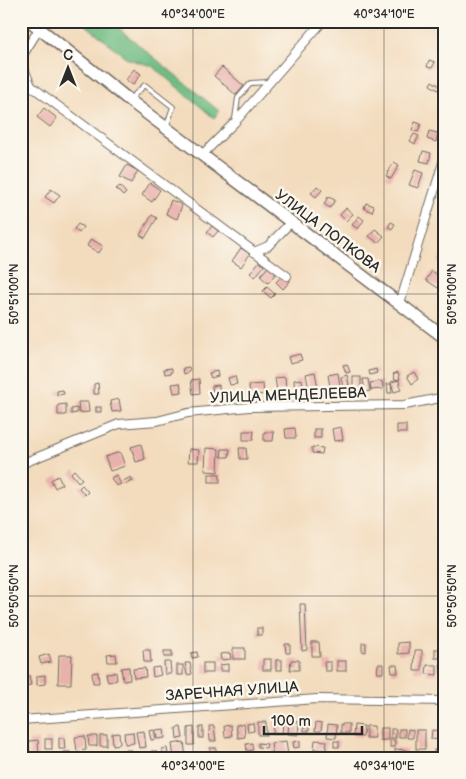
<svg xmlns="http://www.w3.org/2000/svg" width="466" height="779" font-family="'Balsamiq Sans',sans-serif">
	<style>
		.forest { fill: #70bc84; stroke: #4e7458 }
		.building { fill: #e9b1ac }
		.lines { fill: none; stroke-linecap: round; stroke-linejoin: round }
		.lane-casing { stroke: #71695e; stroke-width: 6 }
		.street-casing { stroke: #71695e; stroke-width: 10 }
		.primary-casing { stroke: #71695e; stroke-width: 14 }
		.lane { stroke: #fff; stroke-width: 4 }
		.street { stroke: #fff; stroke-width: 8 }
		.primary { stroke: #fff; stroke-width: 11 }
		.ticks { fill: none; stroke: #2b2b2b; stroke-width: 1; stroke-opacity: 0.45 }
		.labels { text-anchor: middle; stroke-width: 5; stroke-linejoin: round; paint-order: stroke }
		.street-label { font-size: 15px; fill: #2b2b2b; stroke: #fbf7ec }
		.neatline { fill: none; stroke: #2b2b2b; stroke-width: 2 }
		.ticks-label { font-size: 12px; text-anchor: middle; fill: #2b2b2b }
	</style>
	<rect width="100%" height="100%" fill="#fbf7ec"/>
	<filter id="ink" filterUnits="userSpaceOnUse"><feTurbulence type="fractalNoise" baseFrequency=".02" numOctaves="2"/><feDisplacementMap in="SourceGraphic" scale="10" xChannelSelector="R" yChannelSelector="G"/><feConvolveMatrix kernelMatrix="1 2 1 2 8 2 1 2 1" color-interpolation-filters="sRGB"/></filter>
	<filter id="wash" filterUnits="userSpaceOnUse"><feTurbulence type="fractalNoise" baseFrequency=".0096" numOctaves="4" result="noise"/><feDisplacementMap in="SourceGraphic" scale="20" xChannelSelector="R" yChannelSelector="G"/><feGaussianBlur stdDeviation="1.12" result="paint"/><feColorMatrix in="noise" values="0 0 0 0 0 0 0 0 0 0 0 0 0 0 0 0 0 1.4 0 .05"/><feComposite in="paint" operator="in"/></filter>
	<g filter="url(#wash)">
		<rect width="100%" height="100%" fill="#f3dcbe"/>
		<!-- forest -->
		<path class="forest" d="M81,21h29l109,90 -5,7 -62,-52 -24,-7z"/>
		<g id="blocks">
			<!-- building -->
			<g class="building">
				<path d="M429,60l6,2 -3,6 -5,-1z"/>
				<path d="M222,67l22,19 -8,9 -22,-19z"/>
				<path d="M134,69l7,5 -8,11 -7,-5z"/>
				<path d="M432,81l10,6 -2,4 -10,-6z"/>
				<path d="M445,91v13l-5,-2z"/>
				<path d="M44,108l13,10 -7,9 -13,-10z"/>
				<path d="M415,122l6,2 -3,8 -6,-2z"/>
				<path d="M429,131l9,2 -2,9 -9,-3z"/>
				<path d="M414,134l5,2 -4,8 -5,-3z"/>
				<path d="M423,151l8,2 -2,10 -9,-2z"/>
				<path d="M394,162l5,3 -8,14 -5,-3z"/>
				<path d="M127,165l11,6 -7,12 -11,-6z"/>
				<path d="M415,170l8,3 -5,15 -9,-3z"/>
				<path d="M150,183l10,7 -8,12 -10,-7z"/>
				<path d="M120,186l6,7 -3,3 -7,-7z"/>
				<path d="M317,186l5,4 -6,7 -5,-4z"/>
				<path d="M51,189l9,6 -6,8 -9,-6z"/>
				<path d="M328,197l7,3 -5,8 -6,-4z"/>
				<path d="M171,200l11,5 -5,14 -11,-5z"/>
				<path d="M366,203l8,3 -2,6 -8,-4z"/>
				<path d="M346,208l7,6 -7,7 -6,-6z"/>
				<path d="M152,215l5,3 -12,20 -5,-3z"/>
				<path d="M359,216l5,4 -6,9 -6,-4z"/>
				<path d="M391,222l4,2 -3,5 -4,-2z"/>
				<path d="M78,224l5,3 -4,6 -5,-4z"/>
				<path d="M444,225l1,1v15l-5,-1z"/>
				<path d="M212,226l6,5 -5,6 -6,-5z"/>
				<path d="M375,229l9,7 -6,7 -9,-7z"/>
				<path d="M91,239l12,7 -4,7 -12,-7z"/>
				<path d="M241,248l9,6 -9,13 -9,-6z"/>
				<path d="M440,257l5,2v6l-7,-3z"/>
				<path d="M259,262l5,4 -9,11 -5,-4z"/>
				<path d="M268,267l8,6 -8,10 -8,-7z"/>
				<path d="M432,271l12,8 -6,9 -12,-8z"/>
				<path d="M283,275l7,6 -7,8 -7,-7z"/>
				<path d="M267,287l8,7 -4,4 -8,-7z"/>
				<path d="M300,354l2,6 -12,3 -2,-6z"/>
				<path d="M347,364l3,8 -4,1 -3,-8z"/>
				<path d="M189,367l1,5 -6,2 -1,-6z"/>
				<path d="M172,368v5l-7,1 -1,-5z"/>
				<path d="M376,369l1,4 -7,2 -1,-4z"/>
				<path d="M217,371l1,5 -7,2 -2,-5z"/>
				<path d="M315,372l3,16 -9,2 -3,-16z"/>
				<path d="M398,372l2,7 -5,1 -2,-6z"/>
				<path d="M414,372l4,7 -6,5 -5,-8z"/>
				<path d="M338,373l3,18 -10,1 -3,-17z"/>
				<path d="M347,375l2,10 -6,2 -2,-10z"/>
				<path d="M235,376l2,8 -7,1 -2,-7z"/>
				<path d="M285,377l1,13 -9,1 -2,-13z"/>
				<rect x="353" y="377" width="8" height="12"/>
				<path d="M199,379l1,14 -7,1 -2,-14z"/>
				<path d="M302,379l1,12h-8l-1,-11z"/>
				<path d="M363,379h5l2,12 -5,1z"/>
				<path d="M399,380l2,10 -7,2 -3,-10z"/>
				<path d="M382,381l1,8 -12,1 -1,-7z"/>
				<path d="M98,383l1,11h-5v-10z"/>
				<path d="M180,383l2,9 -8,1 -2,-9z"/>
				<path d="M263,384l1,10 -14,2 -1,-11z"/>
				<path d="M387,384h4l1,9h-4z"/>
				<path d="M219,385l1,10 -7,1 -1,-10z"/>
				<path d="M63,390l1,4 -7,1v-4z"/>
				<path d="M119,399l2,12 -9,1 -2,-11z"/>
				<path d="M78,402h10l1,10 -10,1z"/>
				<path d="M66,404v11h-8v-10z"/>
				<rect x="96" y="407" width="5" height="5"/>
				<path d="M77,408v5l-6,1v-5z"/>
				<path d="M445,423v9l-5,1 -1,-9z"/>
				<rect x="397" y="425" width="9" height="8"/>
				<path d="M341,427l2,13 -9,1 -2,-12z"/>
				<path d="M295,428l1,10h-10l-1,-9z"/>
				<rect x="314" y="429" width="7" height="9"/>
				<path d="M243,431h11l-1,9h-10z"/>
				<path d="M264,432h10l-1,9h-9z"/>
				<path d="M141,444l4,15 -9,3 -5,-15z"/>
				<path d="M312,447l11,1 -1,6 -10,-1z"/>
				<path d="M206,448l13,1 -1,23 -13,-1z"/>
				<path d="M239,448h7l1,11h-7z"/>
				<path d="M189,449l10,1 -1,12h-10z"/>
				<path d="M222,449h8l-1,8h-8z"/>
				<path d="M120,452l5,14 -15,5 -5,-14z"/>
				<path d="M74,470l8,9 -4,3 -7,-9z"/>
				<rect x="209" y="474" width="11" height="8"/>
				<path d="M116,475l5,9 -5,2 -5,-8z"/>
				<path d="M58,476l4,8 -7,4 -4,-8z"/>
				<path d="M131,477l2,4 -9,3 -1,-3z"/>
				<path d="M82,485l6,7 -3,3 -6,-7z"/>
				<path d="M300,604h5l2,46 -5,1z"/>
				<rect x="257" y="628" width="5" height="7"/>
				<path d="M312,642h7l1,14h-8z"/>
				<path d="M409,642v11l-11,1v-11z"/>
				<path d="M362,643h4v9l-4,-1z"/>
				<path d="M285,644h5v9h-4z"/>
				<rect x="233" y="648" width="12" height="11"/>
				<rect x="435" y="649" width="6" height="9"/>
				<path d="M143,650h7l1,12h-7z"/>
				<path d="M415,650h7v21h-8z"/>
				<rect x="164" y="651" width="8" height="6"/>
				<path d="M197,652l1,5 -6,1 -1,-5z"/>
				<path d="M230,653l1,6 -10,1 -1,-6z"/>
				<path d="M49,654l2,8 -10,2 -2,-7z"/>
				<path d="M116,654l1,8h-9l-1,-7z"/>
				<path d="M59,655h13l-1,29h-13z"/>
				<rect x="263" y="659" width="8" height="11"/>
				<rect x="276" y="660" width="6" height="10"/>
				<path d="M291,660h8v10h-9z"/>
				<rect x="337" y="661" width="9" height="10"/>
				<path d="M164,662h6l1,12h-6z"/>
				<path d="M324,662h7v9h-6z"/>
				<path d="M185,663h5l2,11 -5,1z"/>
				<rect x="203" y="663" width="10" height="10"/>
				<path d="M228,664v7h-8v-6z"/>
				<path d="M378,664h5v9h-6z"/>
				<path d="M440,664h5v10h-4z"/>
				<rect x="177" y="665" width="6" height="10"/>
				<path d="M391,665h6l1,8h-6z"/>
				<path d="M427,665h10v10l-11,-1z"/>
				<path d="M129,667l1,13 -7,1 -2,-13z"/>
				<path d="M159,667l2,8 -8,2 -1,-9z"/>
				<path d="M145,668l1,9 -12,1 -1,-9z"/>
				<path d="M98,672l1,11h-6l-1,-10z"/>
				<path d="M116,672l1,8 -9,2 -2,-9z"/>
				<path d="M29,675l2,10 -6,1 -2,-10z"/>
				<path d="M45,675v9l-8,1v-9z"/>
				<path d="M274,721l9,1 -1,12h-9z"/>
				<path d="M289,721l10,1 -1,13 -10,-1z"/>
				<rect x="304" y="721" width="5" height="10"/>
				<rect x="258" y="722" width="8" height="13"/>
				<path d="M316,722l6,1 -1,8h-6z"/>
				<path d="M253,723l1,8 -6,1 -1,-8z"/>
				<path d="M244,724l1,13 -7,1 -2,-13z"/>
				<path d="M328,724l9,1 -1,13 -9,-1z"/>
				<rect x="341" y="724" width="8" height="9"/>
				<path d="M231,725l1,11 -7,1 -1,-11z"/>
				<path d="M354,725l10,1 -1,11 -10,-1z"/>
				<path d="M209,726h5l2,15h-6z"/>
				<path d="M366,726h8l1,12h-9z"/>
				<path d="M181,727l2,11 -6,1 -1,-11z"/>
				<path d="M194,727v18h-6v-17z"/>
				<rect x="199" y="727" width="4" height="11"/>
				<rect x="380" y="728" width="8" height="12"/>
				<path d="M164,729l1,9 -8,1 -1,-9z"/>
				<rect x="391" y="729" width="5" height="9"/>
				<rect x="399" y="729" width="6" height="8"/>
				<path d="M408,729l5,1v8h-6z"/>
				<path d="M154,730l2,9 -5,1 -2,-9z"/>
				<rect x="416" y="730" width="9" height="19"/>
				<path d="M432,730l10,1v9l-11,-1z"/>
				<path d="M144,731l2,16 -7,1 -3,-16z"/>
				<path d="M133,732l1,11 -9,1 -1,-11z"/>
				<path d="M119,733l1,11 -7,1 -1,-11z"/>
				<rect x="100" y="735" width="7" height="11"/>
				<path d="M85,736l1,14 -9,1 -2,-14z"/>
				<path d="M88,736h9v10h-8z"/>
				<path d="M59,738h5l1,11h-6z"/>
				<rect x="45" y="739" width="7" height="10"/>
				<path d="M38,740l1,17h-9l-1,-16z"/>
				<path d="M315,740l12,1 -1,9 -12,-1z"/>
				<rect x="390" y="740" width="5" height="7"/>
				<path d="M21,741h3l1,11h-4z"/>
				<path d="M286,741l2,14 -15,2 -2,-14z"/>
				<path d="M300,741v6l-6,1 -1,-6z"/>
				<rect x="334" y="741" width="5" height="6"/>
				<path d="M184,742l2,16h-12l-2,-14z"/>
				<path d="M252,743l1,7 -6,1 -1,-7z"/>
				<path d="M258,743l9,1 -1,4 -8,-1z"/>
				<path d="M167,748l1,6 -5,1 -1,-6z"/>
				<rect x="210" y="748" width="6" height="7"/>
				<path d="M395,749l11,1v6l-11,-1z"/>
				<rect x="126" y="750" width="5" height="8"/>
				<rect x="434" y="750" width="6" height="8"/>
				<path d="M120,751l1,7h-8l-1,-6z"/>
				<path d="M151,751h5l1,6 -6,1z"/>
				<rect x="64" y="752" width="6" height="6"/>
			</g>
		</g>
	</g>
	<g filter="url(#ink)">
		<use href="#blocks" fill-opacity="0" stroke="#71695e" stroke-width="1"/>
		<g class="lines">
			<!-- lane casing -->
			<g class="lane-casing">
				<g id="lane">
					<path d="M130,99l15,-14 28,22 -6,18"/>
					<path d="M235,119l3,-21 13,-15 17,-1"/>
				</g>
			</g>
			<!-- street casing -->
			<g class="street-casing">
				<g id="street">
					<path d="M21,58l18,-29"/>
					<path d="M21,61l10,25 256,190"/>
					<path d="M202,155l33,-33 88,-101"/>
					<path d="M254,252l14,-6 23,-24"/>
					<path d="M400,303l45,-147"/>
					<path d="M21,464l98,-40 38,-3 31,-8 61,-6 156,-2 40,-8"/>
					<path d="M21,720l296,-21 128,2"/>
				</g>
			</g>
			<!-- primary casing -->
			<g class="primary-casing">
				<path id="primary" d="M30,21l99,79 316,238"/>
			</g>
			<!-- lane -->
			<use href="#lane" class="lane"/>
			<!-- street -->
			<use href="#street" class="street"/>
			<!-- primary -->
			<use href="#primary" class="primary"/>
		</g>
	</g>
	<!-- ticks -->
	<path class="ticks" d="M193,21v737M384,21v737M21,294h424M21,596h424"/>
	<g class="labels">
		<!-- street labels -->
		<g class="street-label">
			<text transform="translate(328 231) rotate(37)" y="5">УЛИЦА ПОПКОВА</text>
			<text transform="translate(288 395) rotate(-2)" y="5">УЛИЦА МЕНДЕЛЕЕВА</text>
			<text transform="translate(232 691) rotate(-4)" y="5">ЗАРЕЧНАЯ УЛИЦА</text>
		</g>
	</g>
	<!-- margin -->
	<rect width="466" height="779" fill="none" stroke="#fbf7ec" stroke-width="55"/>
	<!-- north arrow -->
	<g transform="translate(68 68)" stroke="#fbf7ec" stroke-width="4" paint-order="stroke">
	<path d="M0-4L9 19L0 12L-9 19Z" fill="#2b2b2b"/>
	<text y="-8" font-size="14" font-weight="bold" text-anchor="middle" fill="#2b2b2b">С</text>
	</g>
	<!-- scale -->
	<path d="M264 726v8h98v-8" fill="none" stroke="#2b2b2b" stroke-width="2.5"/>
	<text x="271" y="726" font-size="15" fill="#2b2b2b" stroke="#fbf7ec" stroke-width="4" paint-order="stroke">100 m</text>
	<rect x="28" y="28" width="410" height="724" class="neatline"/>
	<g class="ticks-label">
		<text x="193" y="18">40°34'00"E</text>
		<text x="384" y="18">40°34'10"E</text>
		<text transform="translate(14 294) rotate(-90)" y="4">50°51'00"N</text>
		<text transform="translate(452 294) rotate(-90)" y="4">50°51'00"N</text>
		<text transform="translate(14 596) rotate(-90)" y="4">50°50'50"N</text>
		<text transform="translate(452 596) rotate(-90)" y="4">50°50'50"N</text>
		<text x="193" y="770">40°34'00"E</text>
		<text x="384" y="770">40°34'10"E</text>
	</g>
</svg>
